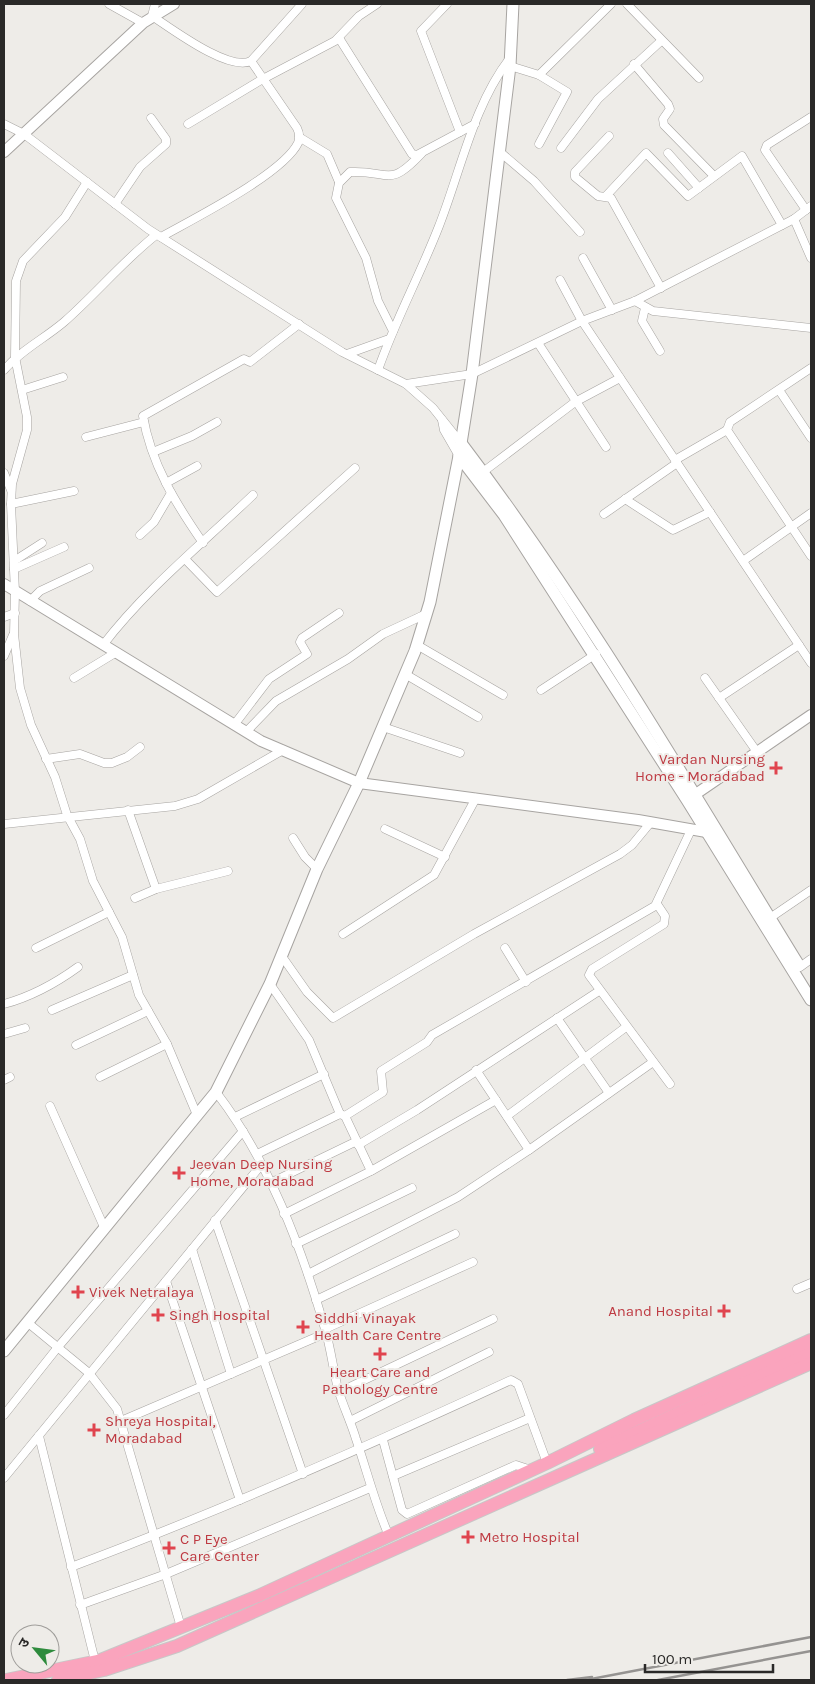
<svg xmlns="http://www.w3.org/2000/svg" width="815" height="1684" font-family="Karla,'Noto Sans Devanagari',sans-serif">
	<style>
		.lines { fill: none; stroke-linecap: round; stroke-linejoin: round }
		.minor-casing { stroke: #a7a4a1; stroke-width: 9 }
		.tertiary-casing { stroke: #a7a4a1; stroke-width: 12 }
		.secondary-casing { stroke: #a7a4a1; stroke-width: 13 }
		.primary-casing { stroke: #c8c7c7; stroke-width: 14 }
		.minor { stroke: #fff; stroke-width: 8 }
		.tertiary { stroke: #fff; stroke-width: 10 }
		.secondary { stroke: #fff; stroke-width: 11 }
		.primary { stroke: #faa4bd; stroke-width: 12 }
		.rail { stroke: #959391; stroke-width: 2.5 }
		.health-dot { fill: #e0444e; stroke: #eeece8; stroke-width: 2 }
		.labels { text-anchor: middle; stroke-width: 4; stroke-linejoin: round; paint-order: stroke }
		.health-label { font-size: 15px; fill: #be3a42; stroke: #eeece8; text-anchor: start }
	</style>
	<rect width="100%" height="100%" fill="#eeece8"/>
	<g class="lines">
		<!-- minor casing -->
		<g class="minor-casing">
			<g id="minor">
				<path d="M109,4l34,19"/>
				<path d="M155,4l-3,12c20,13 77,56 99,45l51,-57"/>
				<path d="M447,4l-26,27 39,101"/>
				<path d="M627,4l72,74"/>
				<path d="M339,38l73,116 5,1 58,-31"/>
				<path d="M634,64l34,40 2,5 -7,10 1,6 50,51"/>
				<path d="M510,66l29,9 72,-71"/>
				<path d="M539,75l28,17 -28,52"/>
				<path d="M4,124l20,10 124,95 194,123 64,32 27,24 28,35"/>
				<path d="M188,124l73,-44 74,-39 24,-25 18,-12"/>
				<path d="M609,136l-34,36v5l23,19 13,2 50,90"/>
				<path d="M299,137l28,17 12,28"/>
				<path d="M561,148l37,-49 63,-58"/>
				<path d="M500,152l34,29 46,51"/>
				<path d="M668,153l31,35"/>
				<path d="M87,182l-22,35 -42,44 -7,20 -1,76 12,60v13l-15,54 -1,20 4,88 -1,42 6,54 11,37 24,52 12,38 13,24 13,42 29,56 17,58 28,49 30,71"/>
				<path d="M606,196l40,-43 42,43 54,-40 40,69"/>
				<path d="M115,204l25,-37 26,-23v-5l-15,-21"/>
				<path d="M806,210l-41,-60 2,-5 44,-28"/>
				<path d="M794,219l17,39"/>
				<path d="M161,237c32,-18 122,-63 137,-94 2,-5 1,-11 -1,-15l-46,-67"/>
				<path d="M583,258l29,52"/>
				<path d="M560,280l22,41 229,342"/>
				<path d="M635,301l18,10 158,17"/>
				<path d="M645,308l-3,13 18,30"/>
				<path d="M393,331l-15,-30 -12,-43 -30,-60 3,-15 11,-11c40,-2 38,17 71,-18"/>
				<path d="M538,343l68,104"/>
				<path d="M347,354l42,-15"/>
				<path d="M811,368l-81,54 -3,8 84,126"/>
				<path d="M4,370c17,-20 40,-31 60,-48 32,-28 59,-61 92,-87"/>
				<path d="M378,370c17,-49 42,-95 61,-144 22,-56 34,-120 71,-168"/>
				<path d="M406,384l66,-10 110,-53 53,-20 159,-82 17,-13"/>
				<path d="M22,390l41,-13"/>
				<path d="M779,390l32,48"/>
				<path d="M442,420l2,10 15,26"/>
				<path d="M86,437l58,-15"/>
				<path d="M153,452l39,-16 25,-14"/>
				<path d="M675,460l52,-30"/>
				<path d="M483,472l92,-70 45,-24"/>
				<path d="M4,473l7,17"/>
				<path d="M166,483l31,-17"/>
				<path d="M625,499l48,31 37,-18"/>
				<path d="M11,504l63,-13"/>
				<path d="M604,514l73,-51"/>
				<path d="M140,535l14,-13 17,-29"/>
				<path d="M203,543c-27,-39 -52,-79 -60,-127l101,-57 6,3 49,-38"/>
				<path d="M185,559l32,33 138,-124"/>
				<path d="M14,561l28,-18"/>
				<path d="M743,561l68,-48"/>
				<path d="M14,569l50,-22"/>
				<path d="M30,601l10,-10 49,-23"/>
				<path d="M4,617l11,-4"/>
				<path d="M103,645c43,-56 100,-102 150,-150"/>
				<path d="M417,645l86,50"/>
				<path d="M4,656l9,-21"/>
				<path d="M405,674l73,43"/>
				<path d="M74,678l41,-25"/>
				<path d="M705,678l52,74"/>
				<path d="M541,690l55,-36"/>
				<path d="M719,698l80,-53"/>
				<path d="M234,725l35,-46 38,-25 -7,-12 2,-4 37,-25"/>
				<path d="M383,727l77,26"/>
				<path d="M246,732l30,-31 72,-42 35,-25 43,-20"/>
				<path d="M46,759l34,-5 24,9h8l15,-6 13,-10"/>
				<path d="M128,810l28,79"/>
				<path d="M4,824l171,-18 23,-7 85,-49"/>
				<path d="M385,829l60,28"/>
				<path d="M293,838l12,19 12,12"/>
				<path d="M135,898l21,-9 72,-18"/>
				<path d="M657,904l8,12 -1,8 -72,45 -3,6 81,109"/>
				<path d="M767,920l44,-30"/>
				<path d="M343,934l91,-59 42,-77"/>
				<path d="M36,948l73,-36"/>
				<path d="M505,948l21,34"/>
				<path d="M281,955l26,37 26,26 141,-84 146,-80 12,-9 19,-23"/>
				<path d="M800,967l11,-8"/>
				<path d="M270,984l39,56 31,74"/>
				<path d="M4,1004c26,-7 52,-21 74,-37"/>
				<path d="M52,1010l81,-35"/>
				<path d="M557,1018l52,75"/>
				<path d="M4,1034l21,-6"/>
				<path d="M76,1045l72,-34"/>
				<path d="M476,1070l53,80"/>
				<path d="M100,1077l67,-33"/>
				<path d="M4,1080l6,-3"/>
				<path d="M216,1092c53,69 85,154 109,237 6,20 8,40 13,60 5,17 13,33 18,50 11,32 19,65 33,97"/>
				<path d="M50,1106l54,121"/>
				<path d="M345,1116l38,-24 -2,-21 46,-29 5,-7 223,-129 36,-76"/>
				<path d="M507,1116l119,-89"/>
				<path d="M235,1117l89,-43"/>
				<path d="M358,1145l59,-35 182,-119"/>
				<path d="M257,1154l83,-40 5,2 26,55"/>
				<path d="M270,1183l87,-42"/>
				<path d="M284,1214l87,-43 125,-71"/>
				<path d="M215,1220l88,254"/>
				<path d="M296,1244l116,-56"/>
				<path d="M192,1249l39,125"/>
				<path d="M308,1274l150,-77 71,-47 124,-88"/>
				<path d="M166,1281l74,219"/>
				<path d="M797,1289l14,-6"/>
				<path d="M316,1300l139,-66"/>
				<path d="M27,1322l62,51 28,36 64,218"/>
				<path d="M325,1329l148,-67"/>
				<path d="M339,1392l154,-73"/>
				<path d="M4,1415l54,-68 185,-216"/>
				<path d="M121,1421l205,-88"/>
				<path d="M350,1421l139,-69"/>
				<path d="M39,1436l57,229"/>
				<path d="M383,1440l19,70 5,4 109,-49 15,5"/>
				<path d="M393,1476l137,-58"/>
				<path d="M4,1478l258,-314"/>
				<path d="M71,1567c150,-56 295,-120 440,-187l7,4 29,79"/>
				<path d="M80,1605l86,-31 204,-86"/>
			</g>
		</g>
		<!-- tertiary casing -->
		<g class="tertiary-casing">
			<g id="tertiary">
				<path d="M4,152l139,-129 31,-19"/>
				<path d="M4,584l257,157 98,42 279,37 74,13"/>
				<path d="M690,798l121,-83"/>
			</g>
		</g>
		<!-- secondary casing -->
		<g class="secondary-casing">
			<g id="secondary">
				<path d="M461,443c125,165 229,345 337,521"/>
				<path d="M459,456l45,59 183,285 124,200"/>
				<path d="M4,1351l212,-259 54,-108 47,-115 42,-86 56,-132 15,-49 29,-146 13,-82 38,-308 3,-62"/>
			</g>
		</g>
		<!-- primary casing -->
		<g class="primary-casing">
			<g id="primary">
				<path d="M600,1449l211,-97"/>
				<path d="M6,1680l92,-19 160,-65 289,-133 87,-43 177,-80"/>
				<path d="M58,1680l46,-10 73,-24 634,-283"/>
			</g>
		</g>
		<!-- minor -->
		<use href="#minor" class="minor"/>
		<!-- tertiary -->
		<use href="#tertiary" class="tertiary"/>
		<!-- secondary -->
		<use href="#secondary" class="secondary"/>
		<!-- primary -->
		<use href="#primary" class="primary"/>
		<!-- rail -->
		<g class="rail">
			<path d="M567,1680l25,-3"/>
			<path d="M586,1680l225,-43"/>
			<path d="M658,1680l153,-29"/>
		</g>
	</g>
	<!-- markers -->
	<g class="health-dot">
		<path d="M773.5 760.5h5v5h5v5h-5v5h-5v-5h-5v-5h5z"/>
		<path d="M176.5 1165.5h5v5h5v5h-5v5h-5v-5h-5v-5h5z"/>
		<path d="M75.5 1284.5h5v5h5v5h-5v5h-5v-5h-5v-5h5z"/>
		<path d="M721.5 1303.5h5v5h5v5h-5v5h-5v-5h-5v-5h5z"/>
		<path d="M155.5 1307.5h5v5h5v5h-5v5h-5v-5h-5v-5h5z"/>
		<path d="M300.5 1319.5h5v5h5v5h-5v5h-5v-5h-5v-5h5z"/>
		<path d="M377.5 1346.5h5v5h5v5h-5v5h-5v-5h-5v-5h5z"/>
		<path d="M91.5 1422.5h5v5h5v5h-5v5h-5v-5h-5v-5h5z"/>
		<path d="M465.5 1529.5h5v5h5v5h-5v5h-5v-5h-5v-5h5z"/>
		<path d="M166.5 1540.5h5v5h5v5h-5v5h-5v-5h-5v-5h5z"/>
	</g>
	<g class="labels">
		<!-- health labels -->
		<g class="health-label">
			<text x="765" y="764" text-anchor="end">Vardan Nursing<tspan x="765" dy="17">Home - Moradabad</tspan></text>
			<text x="190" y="1169">Jeevan Deep Nursing<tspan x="190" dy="17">Home, Moradabad</tspan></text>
			<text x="89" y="1297">Vivek Netralaya</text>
			<text x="713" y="1316" text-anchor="end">Anand Hospital</text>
			<text x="169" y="1320">Singh Hospital</text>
			<text x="314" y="1323">Siddhi Vinayak<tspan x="314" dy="17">Health Care Centre</tspan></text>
			<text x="380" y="1377" text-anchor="middle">Heart Care and<tspan x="380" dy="17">Pathology Centre</tspan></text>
			<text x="105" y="1426">Shreya Hospital,<tspan x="105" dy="17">Moradabad</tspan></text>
			<text x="479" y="1542">Metro Hospital</text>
			<text x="180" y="1544">C P Eye<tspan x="180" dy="17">Care Center</tspan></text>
		</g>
	</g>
	<!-- border -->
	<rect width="815" height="1684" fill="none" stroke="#2a2928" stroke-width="10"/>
	<!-- north arrow -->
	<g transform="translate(35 1649) rotate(299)"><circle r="24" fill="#eeece8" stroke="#a09e9b"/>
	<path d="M0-4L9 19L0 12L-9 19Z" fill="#2e8b3d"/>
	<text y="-8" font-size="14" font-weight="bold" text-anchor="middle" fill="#2a2928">उ</text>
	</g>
	<!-- scale -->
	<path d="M645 1664v8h128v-8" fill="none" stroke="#2a2928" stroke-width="2.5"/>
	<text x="652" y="1664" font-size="15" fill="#2a2928" stroke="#eeece8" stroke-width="4" paint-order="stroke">100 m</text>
</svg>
